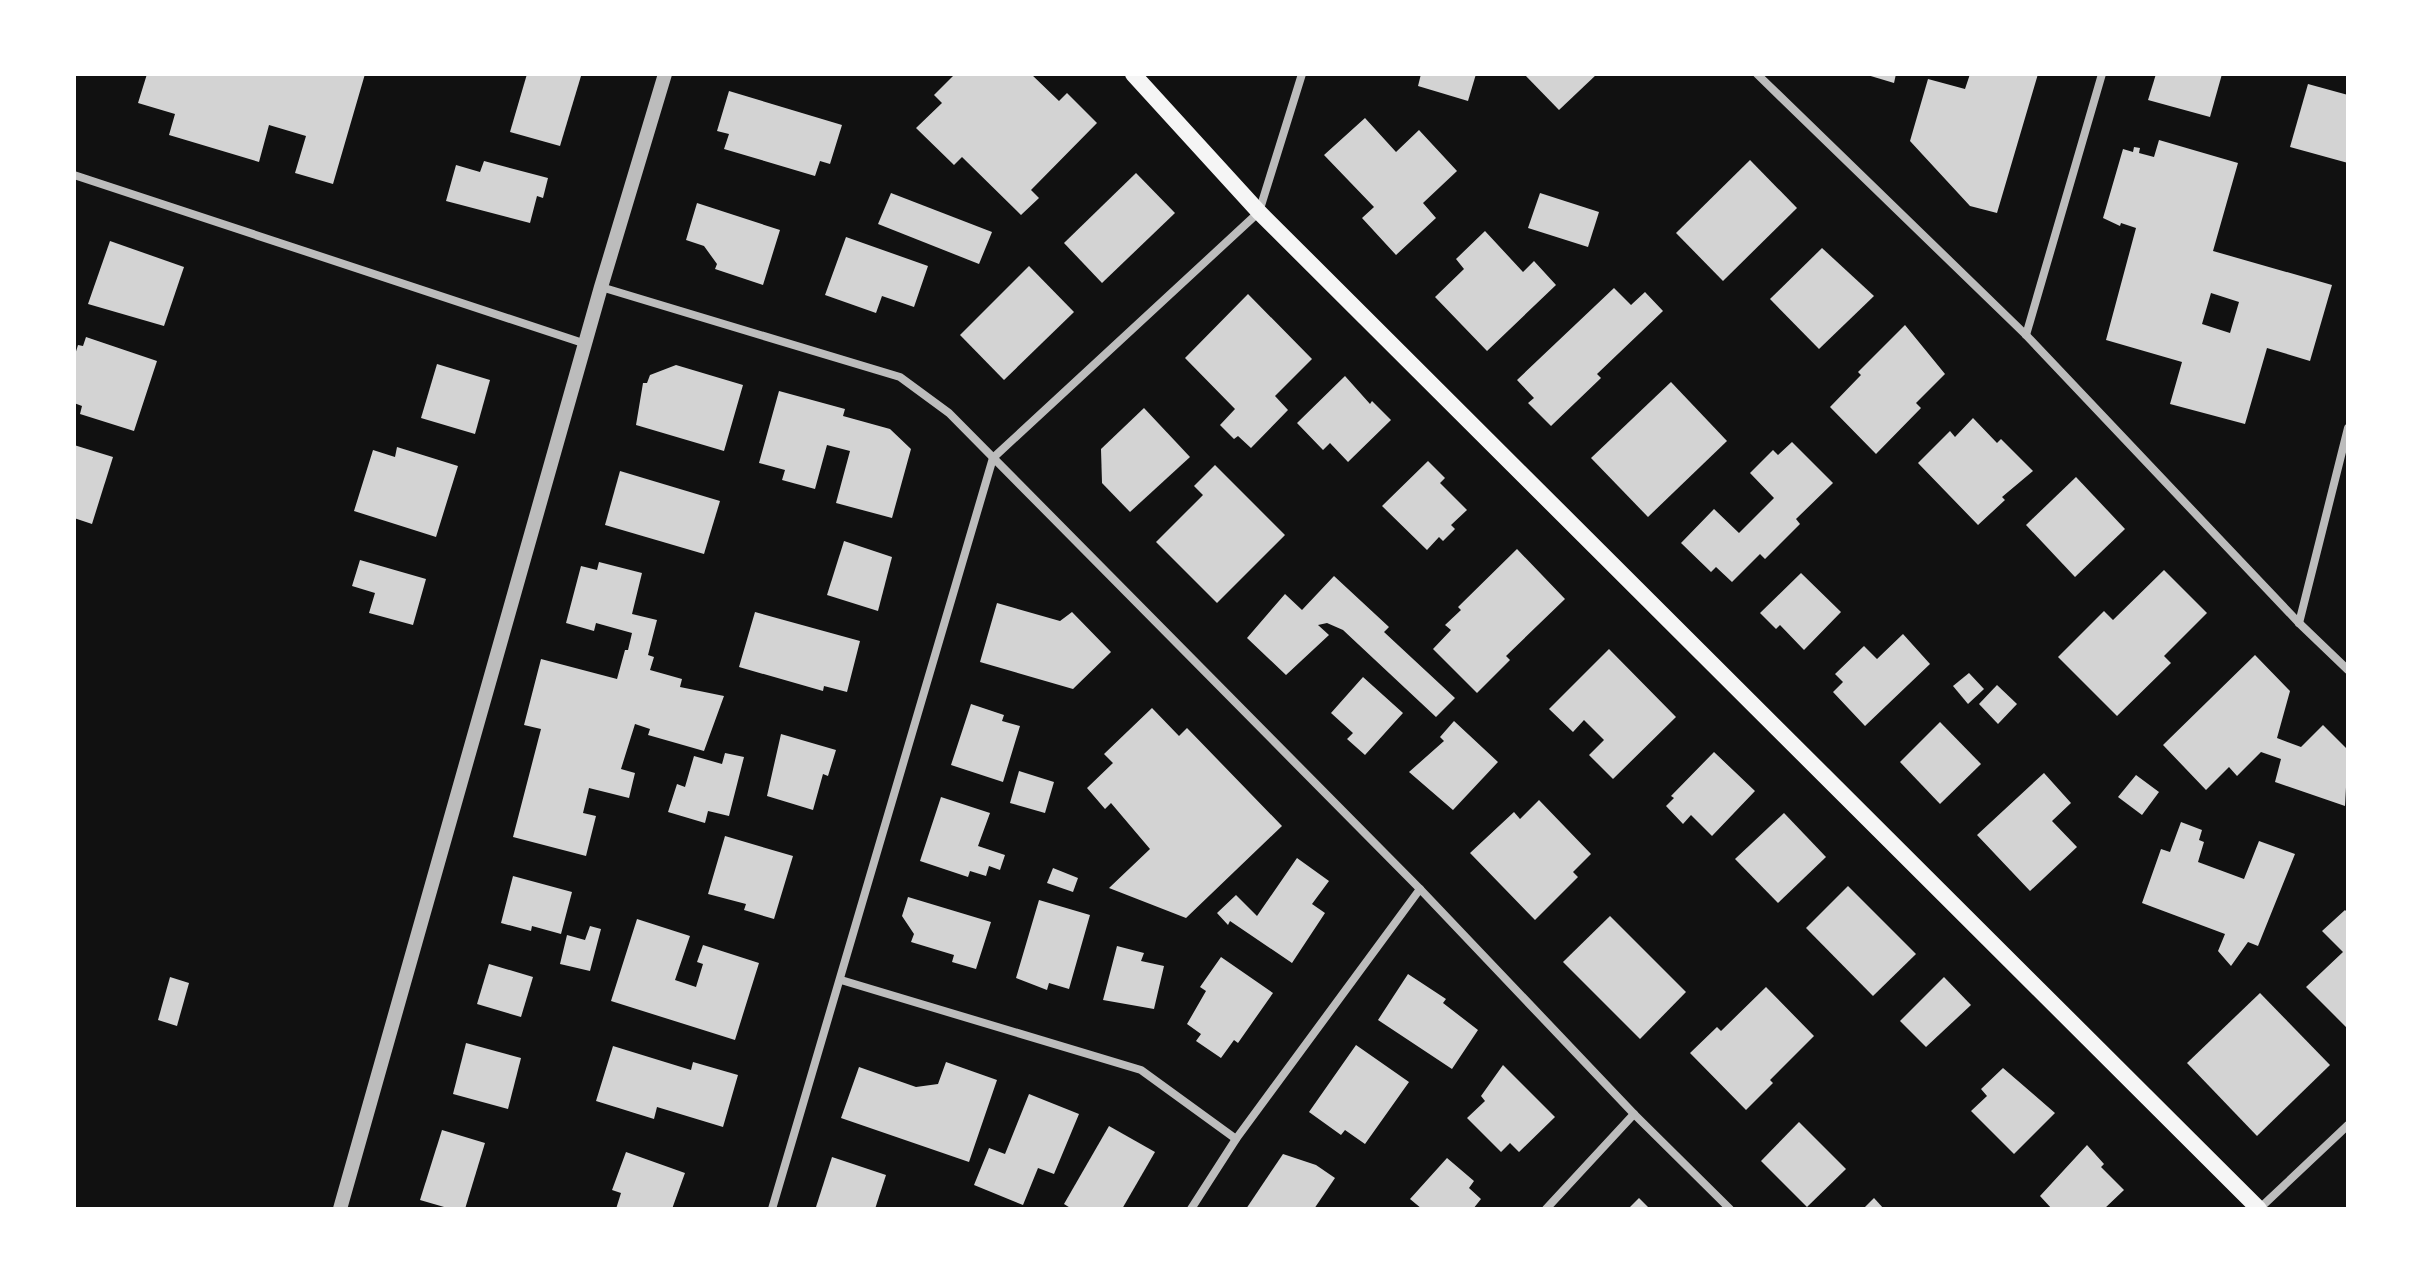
<svg xmlns="http://www.w3.org/2000/svg" width="2422" height="1283" font-family="Commissioner,sans-serif">
	<style>
		.building { fill: #d3d3d3; fill-rule: evenodd }
		.lines { fill: none; stroke-linecap: round; stroke-linejoin: round }
		.minor { stroke: #bcbcbc; stroke-width: 8 }
		.tertiary { stroke: #bcbcbc; stroke-width: 14 }
		.secondary { stroke: #f5f5f5; stroke-width: 16 }
	</style>
	<rect width="100%" height="100%" fill="#111"/>
	<!-- building -->
	<g class="building">
		<path d="M147,74h218l-32,110 -38,-11 11,-37 -37,-11 -10,37 -90,-27 6,-21 -37,-11z"/>
		<path d="M527,74l54,2 -21,70 -50,-14z"/>
		<path d="M955,74h76l28,27 8,-8 30,30 -66,67 8,8 -18,17 -59,-58 -8,8 -38,-37 26,-25 -8,-8z"/>
		<path d="M1421,74h55l-8,27 -50,-15z"/>
		<path d="M1524,74h73l-38,36z"/>
		<path d="M1864,74h32l-2,9z"/>
		<path d="M1970,74h68l-41,139 -27,-7 -60,-65 18,-62 37,10z"/>
		<path d="M2156,74h66l-12,43 -62,-17z"/>
		<path d="M2308,84l40,11v68l-58,-16z"/>
		<path d="M729,91l113,34 -12,39 -10,-3 -5,15 -91,-27 5,-15 -12,-3z"/>
		<path d="M1365,118l31,34 23,-22 38,41 -34,32 13,15 -40,37 -34,-37 12,-11 -50,-52z"/>
		<path d="M2159,140l79,23 -25,88 119,34 -22,76 -43,-13 -22,76 -75,-20 12,-42 -76,-22 30,-112 -15,-5 -1,3 -17,-8 20,-69 10,3 1,-5 6,1 -1,5 15,4zM2211,293l28,9 -9,31 -28,-9z"/>
		<path d="M1750,160l47,48 -74,73 -47,-48z"/>
		<path d="M484,161l64,17 -5,20 -6,-2 -7,27 -84,-22 10,-36 24,7z"/>
		<path d="M1136,173l39,40 -73,70 -38,-40z"/>
		<path d="M891,193l101,39 -13,32 -101,-40z"/>
		<path d="M1540,193l59,19 -11,35 -60,-19z"/>
		<path d="M697,203l83,27 -17,55 -48,-16 2,-5 -13,-18 -18,-6z"/>
		<path d="M1485,231l38,41 11,-11 22,24 -69,66 -52,-54 29,-28 -8,-10z"/>
		<path d="M846,237l82,29 -14,41 -32,-11 -6,17 -51,-18z"/>
		<path d="M110,241l74,26 -20,59 -76,-22z"/>
		<path d="M1822,248l52,48 -55,53 -49,-50z"/>
		<path d="M1029,266l45,46 -70,68 -44,-45z"/>
		<path d="M1614,288l17,17 14,-13 18,19 -66,63 4,4 -50,48 -23,-23 6,-5 -17,-18z"/>
		<path d="M1248,294l64,65 -37,37 13,14 -37,38 -13,-12 -4,3 -14,-14 15,-16 -50,-51z"/>
		<path d="M1905,325l40,49 -29,29 5,5 -45,46 -46,-47 31,-32 -3,-3z"/>
		<path d="M86,337l71,24 -23,70 -54,-17 2,-8 -8,-3v-45l4,-13 5,1z"/>
		<path d="M437,364l53,16 -15,54 -54,-16z"/>
		<path d="M676,365l67,20 -19,66 -88,-26 7,-42h4l3,-8z"/>
		<path d="M1345,376l25,28 2,-3 19,19 -43,42 -18,-19 -7,7 -26,-27z"/>
		<path d="M1671,382l56,59 -79,76 -57,-59z"/>
		<path d="M779,391l66,18 -2,7 47,13 21,20 -19,69 -56,-15 14,-52 -23,-6 -12,44 -33,-9 3,-10 -26,-7z"/>
		<path d="M1144,408l46,49 -60,55 -28,-29 -1,-34z"/>
		<path d="M1973,418l24,25 4,-4 32,32 -31,26 3,3 -27,25 -60,-62 32,-32 5,6z"/>
		<path d="M1792,442l41,41 -37,36 4,5 -35,35 -5,-5 -28,28 -16,-15 -5,5 -30,-29 33,-34 25,24 35,-35 -24,-25 23,-23 5,5z"/>
		<path d="M74,445l39,12 -21,67 -18,-6z"/>
		<path d="M397,447l61,19 -22,71 -82,-26 19,-61 22,7z"/>
		<path d="M1428,461l17,17 -5,5 27,27 -16,15 4,4 -12,12 -4,-4 -12,13 -45,-44z"/>
		<path d="M1215,465l70,70 -68,68 -61,-61 47,-47 -9,-9z"/>
		<path d="M620,471l100,30 -16,53 -99,-29z"/>
		<path d="M2076,477l49,52 -50,48 -49,-52z"/>
		<path d="M844,541l48,16 -14,54 -51,-16z"/>
		<path d="M1517,549l48,50 -59,57 4,4 -33,33 -44,-44 18,-19 -6,-5 16,-15 -3,-3z"/>
		<path d="M360,560l66,19 -13,46 -44,-12 6,-20 -23,-7z"/>
		<path d="M599,562l43,11 -10,41 25,6 -9,35 6,2 -4,13 32,9 -2,8 44,9 -20,55 -56,-16 2,-6 -15,-5 -14,45 14,4 -6,25 -40,-10 -6,25 13,3 -10,40 -73,-19 28,-108 -17,-4 17,-66 76,20 8,-29h3l4,-17 -36,-10 -2,8 -28,-8 15,-57 16,4z"/>
		<path d="M2164,570l43,43 -43,43 7,7 -54,53 -59,-59 46,-46 9,9z"/>
		<path d="M1801,573l40,39 -37,38 -24,-25 -4,4 -16,-16z"/>
		<path d="M1334,576l55,51 -5,5 71,66 -19,19 -93,-87 -16,-7 -9,2 11,10 -43,40 -39,-37 38,-44 17,16z"/>
		<path d="M997,603l63,18 12,-9 39,40 -38,37 -93,-27z"/>
		<path d="M755,612l105,29 -13,51 -23,-6 -1,5 -84,-24z"/>
		<path d="M1903,634l27,30 -65,62 -32,-34 10,-10 -8,-8 29,-28 13,13z"/>
		<path d="M1609,649l67,68 -63,62 -24,-24 15,-15 -20,-20 -11,12 -24,-23z"/>
		<path d="M2255,655l35,36 -13,47 24,9 22,-22 25,25 -3,56 -70,-24 6,-23 -20,-7 -24,24 -8,-9 -23,23 -43,-45z"/>
		<path d="M1969,673l15,16 -16,15 -15,-18z"/>
		<path d="M1363,677l40,36 -38,42 -18,-16 6,-6 -22,-20z"/>
		<path d="M1997,685l20,19 -19,20 -19,-20z"/>
		<path d="M971,704l33,11 -2,6 18,5 -17,56 -52,-17z"/>
		<path d="M1152,708l27,28 8,-8 95,98 -96,92 -77,-30 41,-39 -39,-46 -6,6 -18,-21 26,-25 -9,-9z"/>
		<path d="M1454,721l44,41 -45,48 -44,-38 35,-31 -4,-4z"/>
		<path d="M1940,722l41,42 -41,40 -40,-42z"/>
		<path d="M781,734l55,16 -8,26 -5,-2 -10,36 -46,-14z"/>
		<path d="M1714,752l41,39 -43,45 -21,-21 -8,9 -17,-18 8,-8 -3,-2z"/>
		<path d="M725,753l19,4 -15,59 -21,-5 -3,12 -37,-11 9,-28 8,3 9,-31 28,8z"/>
		<path d="M1019,771l35,11 -9,31 -35,-10z"/>
		<path d="M2044,773l27,30 -19,18 25,26 -47,44 -53,-56z"/>
		<path d="M2136,775l23,17 -17,23 -24,-18z"/>
		<path d="M941,797l49,16 -12,33 27,9 -5,15 -11,-4 -3,10 -16,-5 -2,6 -48,-16z"/>
		<path d="M1539,800l52,54 -18,18 5,5 -43,43 -65,-67 44,-41 6,7z"/>
		<path d="M1784,813l42,44 -48,46 -43,-44z"/>
		<path d="M2181,822l21,8 -3,10 5,2 -6,20 46,17 15,-38 36,13 -37,92 -10,-4 -17,24 -13,-15 7,-17 -83,-31 19,-54 9,3z"/>
		<path d="M725,836l68,20 -19,63 -30,-9 2,-6 -38,-10z"/>
		<path d="M1297,858l32,23 -17,23 13,9 -33,50 -62,-42 -2,4 -11,-12 19,-18 21,21z"/>
		<path d="M1053,868l25,10 -5,14 -26,-9z"/>
		<path d="M513,876l59,16 -11,42 -29,-8 -1,5 -30,-8z"/>
		<path d="M1848,886l68,68 -43,42 -67,-68z"/>
		<path d="M908,897l83,25 -15,47 -24,-7 2,-7 -43,-13 3,-8 -12,-18z"/>
		<path d="M1039,900l51,15 -21,74 -20,-6 -2,7 -31,-12z"/>
		<path d="M2345,910l3,3v116l-42,-42 37,-35 -21,-21z"/>
		<path d="M1610,916l76,76 -46,47 -77,-77z"/>
		<path d="M637,919l53,17 -15,44 21,7 7,-23 -6,-2 6,-17 56,18 -24,77 -124,-39z"/>
		<path d="M590,926l11,3 -11,42 -30,-7 7,-29 18,5z"/>
		<path d="M1117,946l27,7 -3,8 23,5 -10,43 -51,-9z"/>
		<path d="M1221,957l52,36 -35,50 -4,-3 -13,18 -25,-17 5,-7 -14,-10 19,-33 -6,-4z"/>
		<path d="M489,964l44,13 -12,40 -44,-13z"/>
		<path d="M1408,974l38,25 -3,4 35,27 -26,39 -74,-49z"/>
		<path d="M170,977l19,6 -12,43 -19,-6z"/>
		<path d="M1944,977l27,28 -45,42 -26,-26z"/>
		<path d="M1766,987l48,49 -44,44 3,3 -27,27 -56,-57 27,-26 4,4z"/>
		<path d="M2260,993l70,72 -73,71 -70,-73z"/>
		<path d="M466,1043l55,15 -13,51 -55,-15z"/>
		<path d="M1356,1045l53,37 -44,62 -20,-14 -4,5 -32,-23z"/>
		<path d="M613,1046l78,24 2,-8 45,13 -15,52 -66,-20 -3,12 -58,-18z"/>
		<path d="M946,1062l51,18 -28,82 -128,-44 18,-51 57,20 22,-3z"/>
		<path d="M1503,1065l52,52 -36,35 -9,-9 -9,9 -34,-34 18,-17 -4,-5z"/>
		<path d="M2003,1068l52,45 -41,41 -43,-43 16,-15 -6,-7z"/>
		<path d="M1029,1094l50,20 -25,60 -16,-6 -15,37 -49,-20 15,-37 16,6z"/>
		<path d="M1799,1122l47,47 -39,38 -46,-46z"/>
		<path d="M1109,1126l46,26 -33,57h-50l-8,-5z"/>
		<path d="M442,1130l43,13 -20,66h-14l-31,-9z"/>
		<path d="M2087,1145l17,19 -3,3 23,23 -20,19h-52l-12,-13z"/>
		<path d="M626,1152l59,21 -13,36h-56l5,-16 -9,-3z"/>
		<path d="M1283,1154l33,11 19,13 -21,31h-68z"/>
		<path d="M832,1157l54,18 -11,34 -59,-2z"/>
		<path d="M1447,1158l27,23 -5,7 12,11 -8,10h-51l-12,-10z"/>
		<path d="M1639,1198l11,11h-22z"/>
		<path d="M1874,1198l10,11h-21z"/>
	</g>
	<g class="lines">
		<!-- minor -->
		<g class="minor">
			<path d="M1757,74l269,261 273,288 49,47"/>
			<path d="M74,175l512,169"/>
			<path d="M601,287l299,90 49,36 471,476 214,225 96,95"/>
			<path d="M2026,335l76,-261"/>
			<path d="M2299,623l49,-195"/>
			<path d="M841,980l300,90 95,69"/>
			<path d="M772,1209l221,-751 266,-246 43,-138"/>
			<path d="M1191,1209l45,-70 184,-250"/>
			<path d="M1546,1209l88,-95"/>
			<path d="M2259,1209l89,-84"/>
		</g>
		<!-- tertiary -->
		<path class="tertiary" d="M340,1209l261,-922 64,-213"/>
		<!-- secondary -->
		<path class="secondary" d="M1133,74l126,138 1000,997"/>
	</g>
	<!-- border -->
	<rect width="2422" height="1283" fill="none" stroke="#ffffff" stroke-width="152"/>
</svg>
